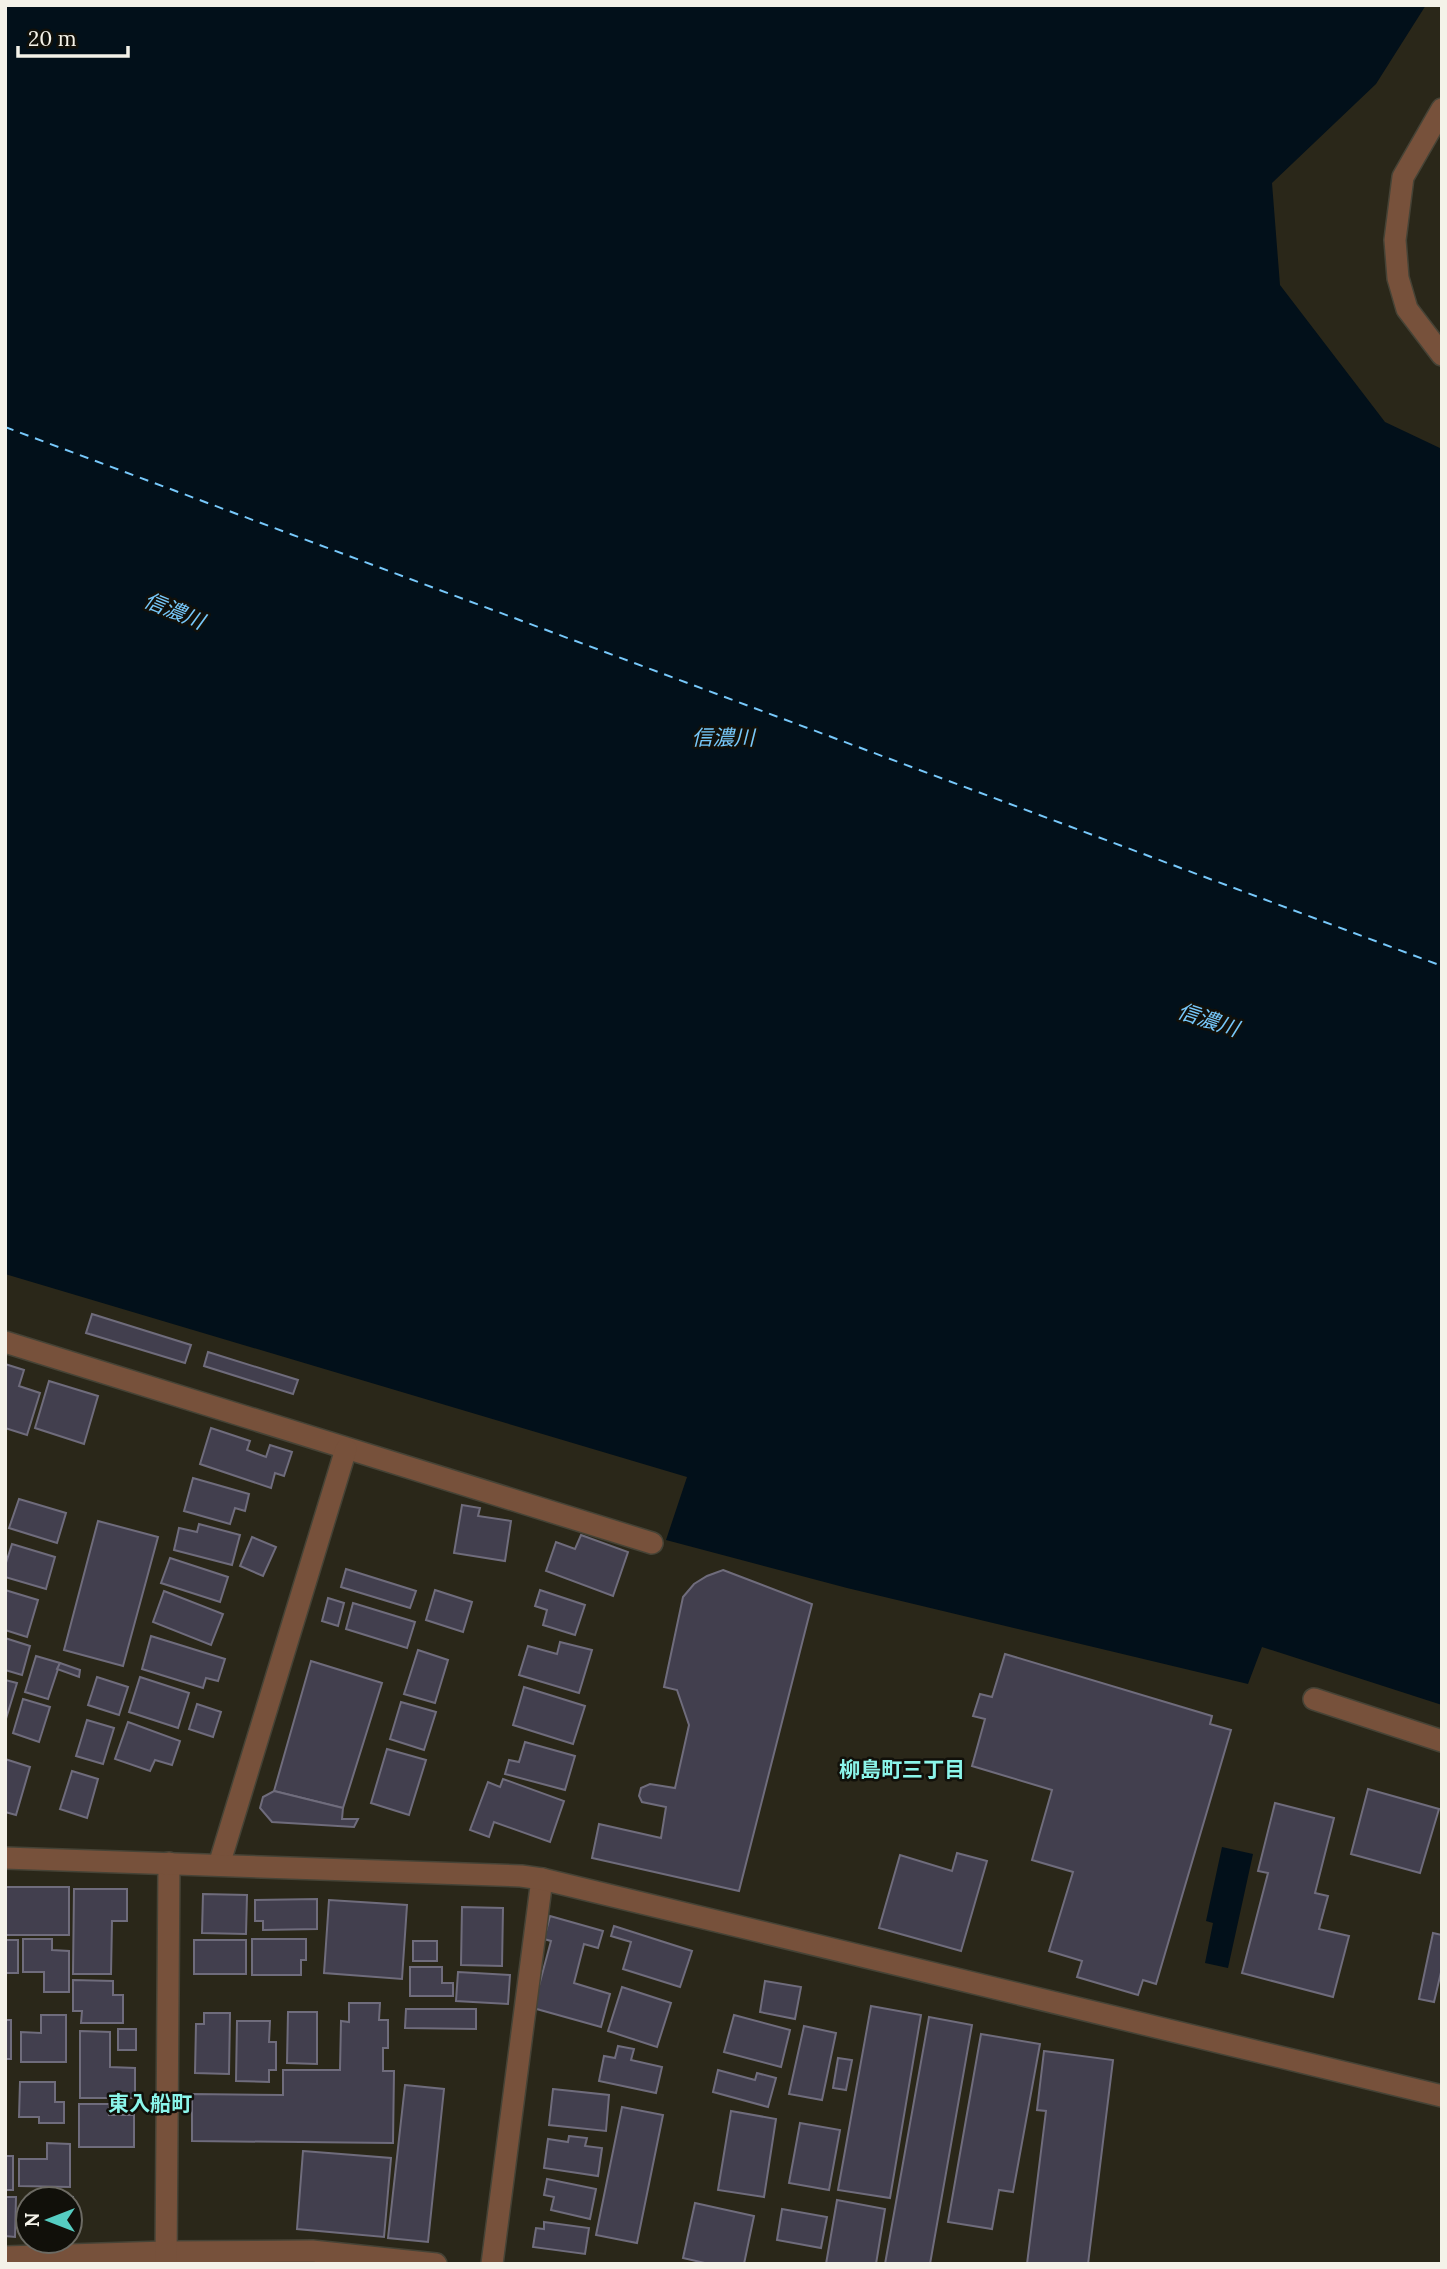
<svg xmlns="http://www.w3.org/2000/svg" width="1447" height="2269" font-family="Lora,'Noto Sans JP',serif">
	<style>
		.water { fill: #02101a }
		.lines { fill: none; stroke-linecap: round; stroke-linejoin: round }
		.ferry { stroke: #77c8fa; stroke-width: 2; stroke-dasharray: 9 7; stroke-linecap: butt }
		.building { fill: #423f4e; stroke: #6f6c7c; stroke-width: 2 }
		.service-casing { stroke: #464336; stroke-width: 24 }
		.minor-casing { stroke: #464336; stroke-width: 24 }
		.tertiary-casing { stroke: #464336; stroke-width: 24 }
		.service { stroke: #77513b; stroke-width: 21 }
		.minor { stroke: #77513b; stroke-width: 21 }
		.tertiary { stroke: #77513b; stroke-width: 21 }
		.labels { text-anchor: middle; stroke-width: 5; stroke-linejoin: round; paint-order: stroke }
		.water-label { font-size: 21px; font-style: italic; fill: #77c8fa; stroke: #11100a }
		.neighbourhood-label { font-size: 21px; font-weight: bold; fill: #8bf5ea; stroke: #11100a }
	</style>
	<rect width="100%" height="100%" fill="#2a2719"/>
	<!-- water -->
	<g class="water">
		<path d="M5,5h1421l-50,79 -104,99 8,102 105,137 57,27v1256l-180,-58 -14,37 -401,-96 -181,-48 21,-63 -682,-203z"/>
		<path d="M1222,1847l31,7 -25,114 -23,-5 8,-40 -7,-2z"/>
	</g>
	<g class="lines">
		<!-- ferry -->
		<path class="ferry" d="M5,427l1437,539"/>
	</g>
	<!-- building -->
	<g class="building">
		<path d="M92,1314l99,31 -6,18 -99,-30z"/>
		<path d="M208,1352l90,28 -5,14 -89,-28z"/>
		<path d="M5,1364l19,6 -5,16 21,7 -13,42 -22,-7z"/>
		<path d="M49,1381l49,15 -14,48 -49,-16z"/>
		<path d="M211,1428l39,13 -3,9 19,7 4,-12 22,7 -8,24 -9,-3 -4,15 -71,-24z"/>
		<path d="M193,1478l56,16 -4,17 -10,-3 -5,16 -46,-13z"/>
		<path d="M19,1499l47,14 -9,30 -48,-15z"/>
		<path d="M462,1505l18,3 -2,8 33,5 -6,40 -51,-8z"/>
		<path d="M98,1521l60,16 -35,129 -59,-16z"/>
		<path d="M199,1524l41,11 -8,30 -58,-15 5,-22 18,4z"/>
		<path d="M581,1535l47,17 -15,44 -67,-25 10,-29 19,7z"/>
		<path d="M252,1537l24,10 -13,29 -23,-10z"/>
		<path d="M12,1544l43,13 -9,32 -41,-12v-11z"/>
		<path d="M170,1558l58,19 -8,25 -59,-19z"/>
		<path d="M346,1569l70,22 -6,17 -69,-21z"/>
		<path d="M723,1570l89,34 -73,287 -147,-33 7,-34 62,14 5,-31 -24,-5 -3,-6 2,-8 9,-4 25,4 14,-63 -12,-35 -13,-3 19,-90 11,-13 13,-8z"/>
		<path d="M5,1590l33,10 -11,37 -22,-7z"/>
		<path d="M435,1590l37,12 -9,30 -37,-12z"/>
		<path d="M540,1590l45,15 -10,30 -32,-10 4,-15 -12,-4z"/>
		<path d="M164,1591l59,23 -12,31 -58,-23z"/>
		<path d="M328,1598l16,5 -6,23 -16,-5z"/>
		<path d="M353,1603l62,19 -8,26 -61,-19z"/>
		<path d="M151,1636l74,23 -7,22 -12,-3 -3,10 -61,-19z"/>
		<path d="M5,1638l25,8 -8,29 -17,-5z"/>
		<path d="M560,1642l32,8 -13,43 -60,-18 9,-29 29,8z"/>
		<path d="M418,1650l30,10 -13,43 -31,-9z"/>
		<path d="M1005,1654l207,62 -2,8 21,6 -75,254 -13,-4 -5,15 -61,-18 5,-16 -33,-10 24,-79 -41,-12 20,-70 -80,-24 13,-47 -12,-3 7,-22 12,3z"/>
		<path d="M36,1656l24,7 -12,36 -23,-7z"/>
		<path d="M311,1661l71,22 -39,125 -69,-17z"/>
		<path d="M60,1663l20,7 -1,7 -22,-8z"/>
		<path d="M97,1677l31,10 -9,28 -31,-10z"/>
		<path d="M140,1677l49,16 -11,35 -49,-16z"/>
		<path d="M5,1680l12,3 -12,39z"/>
		<path d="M524,1687l61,19 -12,38 -60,-19z"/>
		<path d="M23,1699l27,8 -11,35 -26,-9z"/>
		<path d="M401,1702l35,10 -12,38 -34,-11z"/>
		<path d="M197,1704l24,8 -8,25 -24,-8z"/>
		<path d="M87,1720l27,8 -11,36 -27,-8z"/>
		<path d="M128,1722l52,19 -8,24 -17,-5 -5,11 -35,-12z"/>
		<path d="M525,1742l50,14 -10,34 -60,-16 4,-14 10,2z"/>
		<path d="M387,1749l39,11 -17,55 -38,-12z"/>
		<path d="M5,1759l25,8 -14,48 -11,-3z"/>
		<path d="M72,1771l26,8 -11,39 -27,-9z"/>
		<path d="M503,1779l61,22 -14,41 -56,-20 -5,15 -19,-7 18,-48 12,5z"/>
		<path d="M1368,1789l71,20 -19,64 -69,-19z"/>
		<path d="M274,1791l69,17 -1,11h16l-4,8 -82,-5 -12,-14 3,-11z"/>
		<path d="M1275,1803l59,15 -19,75 13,3 -9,33 30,7 -16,61 -91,-24 26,-100 -10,-2z"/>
		<path d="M957,1853l30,8 -26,90 -82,-23 21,-73 52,16z"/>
		<rect x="5" y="1887" width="64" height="48"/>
		<path d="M74,1889h53v32h-15l-1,53h-38z"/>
		<path d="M203,1894l44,1 -1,39 -44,-1z"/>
		<path d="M317,1899v30l-54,1v-9h-8v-21z"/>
		<path d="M329,1900l78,5 -5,74 -78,-6z"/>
		<path d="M462,1907l41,1 -1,58 -41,-1z"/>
		<path d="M550,1916l53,15 -5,17 -14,-4 -10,39 36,11 -9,33 -68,-19 18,-67 -7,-2z"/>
		<path d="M614,1926l78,25 -12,36 -57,-18 8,-27 -20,-6z"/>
		<path d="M1433,1933l9,2v33l-8,34 -15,-3z"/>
		<path d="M23,1939h29v11l17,1v41h-25v-20h-21z"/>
		<path d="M252,1939h54v21h-5v15h-49z"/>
		<rect x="5" y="1940" width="13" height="33"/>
		<rect x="194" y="1940" width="52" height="34"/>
		<rect x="413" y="1941" width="24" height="20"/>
		<path d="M410,1967h32v16h11v13h-43z"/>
		<path d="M458,1972l52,3 -2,29 -52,-3z"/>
		<path d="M73,1980l40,1v14h10v28h-42l1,-12h-9z"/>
		<path d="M765,1981l36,6 -6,32 -35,-7z"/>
		<path d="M622,1987l49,16 -14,44 -49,-16z"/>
		<path d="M349,2003h31l-1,17h9v28h-5v23h11l-1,72 -201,-2v-47l91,1v-25h57l1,-49 8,1z"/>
		<path d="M871,2006l50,9 -31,183 -52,-8z"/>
		<path d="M406,2009h70v20l-71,-1z"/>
		<path d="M288,2012h29v52l-30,-1z"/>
		<path d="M204,2013h26l-1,61 -34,-1 1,-49h8z"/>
		<path d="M41,2015h25v47h-45v-30l20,1z"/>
		<path d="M734,2015l56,15 -9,37 -57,-15z"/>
		<path d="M929,2017l43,8 -42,239h-45z"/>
		<rect x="5" y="2020" width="6" height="39"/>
		<path d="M237,2021h33l-1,21h7v28h-7v12l-33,-1z"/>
		<path d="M804,2026l32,7 -14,67 -33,-6z"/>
		<rect x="118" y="2029" width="18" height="21"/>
		<path d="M80,2031l30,1v35l25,1v30h-55z"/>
		<path d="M981,2034l59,10 -27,148 -14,-2 -7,39 -44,-7z"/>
		<path d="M618,2046l16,3 -3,11 31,7 -6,26 -57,-12 5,-25 11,2z"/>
		<path d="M1044,2051l69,9 -25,204h-61l19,-153 -9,-1z"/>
		<path d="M838,2058l14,2 -6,30 -13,-2z"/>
		<path d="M718,2070l37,10 2,-7 19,5 -8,29 -55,-15z"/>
		<path d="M20,2082h35v20h9v21h-25v-6h-20z"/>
		<path d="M405,2085l39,4 -16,153 -40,-4z"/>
		<path d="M553,2089l56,6 -3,36 -57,-6z"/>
		<path d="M79,2104h30v11h25v32h-55z"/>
		<path d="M622,2107l41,8 -26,128 -41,-8z"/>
		<path d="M731,2111l45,8 -12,78 -46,-7z"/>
		<path d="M800,2123l40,7 -11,60 -40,-7z"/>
		<path d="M569,2136l18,2 -2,8 17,2 -4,28 -54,-8 4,-29 20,3z"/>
		<path d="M47,2143l23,1v43l-51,-1v-27h28z"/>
		<path d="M303,2151l88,7 -7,79 -87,-8z"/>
		<rect x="5" y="2156" width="8" height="34"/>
		<path d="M547,2179l49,10 -6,30 -39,-9 3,-13 -10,-2z"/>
		<path d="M5,2197h11l-1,40 -10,-1z"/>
		<path d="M29,2197h44l-1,35h-2v-33h-41z"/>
		<path d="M837,2200l48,9 -9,55h-50z"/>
		<path d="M695,2203l59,13 -10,48h-35l-26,-6z"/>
		<path d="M782,2209l45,8 -6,31 -44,-8z"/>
		<path d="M544,2222l45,6 -4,26 -52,-7 3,-19 8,1z"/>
	</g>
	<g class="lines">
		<!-- service casing -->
		<g class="service-casing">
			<path id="service" d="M1314,1699l128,42"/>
		</g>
		<!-- minor casing -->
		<g class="minor-casing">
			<g id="minor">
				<path d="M5,1342l647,201"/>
				<path d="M219,1865l127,-416"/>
				<path d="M5,2257l160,-5 147,-1 124,13"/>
				<path d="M166,2263l3,-400"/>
				<path d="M492,2264l50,-385"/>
			</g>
		</g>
		<!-- tertiary casing -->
		<g class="tertiary-casing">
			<g id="tertiary">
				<path d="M1442,109l-39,68 -8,63 3,38 9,31 35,46"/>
				<path d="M5,1858l516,18 21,3 900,217"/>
			</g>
		</g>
		<!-- service -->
		<use href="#service" class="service"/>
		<!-- minor -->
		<use href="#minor" class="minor"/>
		<!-- tertiary -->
		<use href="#tertiary" class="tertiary"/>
	</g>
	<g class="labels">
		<!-- water labels -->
		<g class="water-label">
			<text transform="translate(174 611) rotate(22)" y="7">信濃川</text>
			<text x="723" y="745">信濃川</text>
			<text transform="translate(1208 1020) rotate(18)" y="7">信濃川</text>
		</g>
		<!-- neighbourhood labels -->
		<g class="neighbourhood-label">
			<text x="902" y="1777">柳島町三丁目</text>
			<text x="150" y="2111">東入船町</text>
		</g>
	</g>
	<!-- border -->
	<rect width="1447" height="2269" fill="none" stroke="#f4f2e9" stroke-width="14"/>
	<!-- north arrow -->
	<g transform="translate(49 2220) rotate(270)"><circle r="33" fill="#11100a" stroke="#6c6a63" stroke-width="2"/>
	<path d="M0-5L12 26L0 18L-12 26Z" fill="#56cec3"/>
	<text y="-10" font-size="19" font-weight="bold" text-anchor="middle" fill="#f4f2e9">N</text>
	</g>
	<!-- scale -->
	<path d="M18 46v10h110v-10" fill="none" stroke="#f4f2e9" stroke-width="3.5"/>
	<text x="28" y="46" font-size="21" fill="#f4f2e9" stroke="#11100a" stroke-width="5" paint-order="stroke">20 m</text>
</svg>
